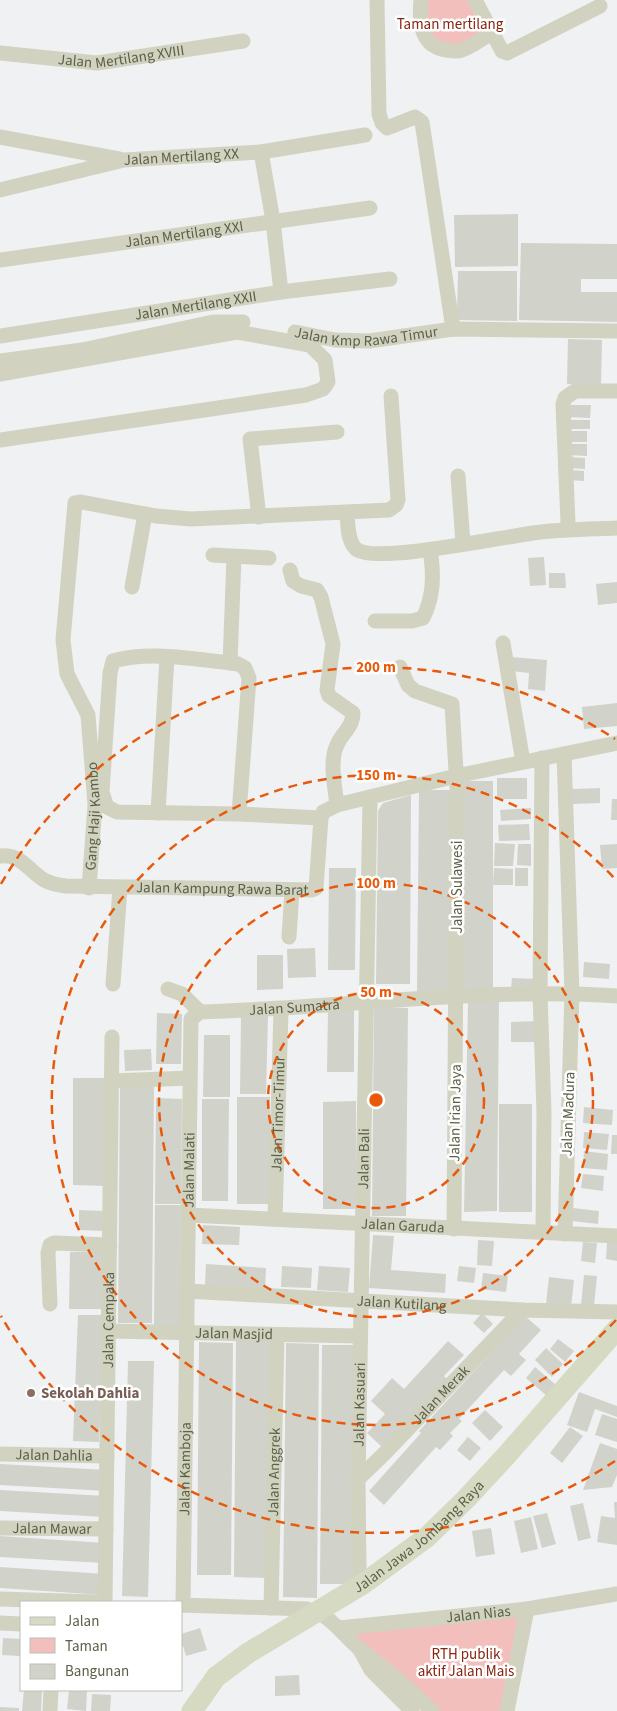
<svg xmlns="http://www.w3.org/2000/svg" width="617" height="1711" font-family="'Source Sans 3',sans-serif">
	<style>
		.park { fill: #f3bfbd }
		.building { fill: #d1d3ca }
		.lines { fill: none; stroke-linecap: round; stroke-linejoin: round }
		.minor { stroke: #d1d3c0; stroke-width: 15 }
		.secondary { stroke: #d6dac2; stroke-width: 21 }
		.ring { fill: none; stroke: #e8590c; stroke-width: 2.5; stroke-dasharray: 9 6 }
		.education-dot { fill: #8d6e63; stroke: #fff; stroke-width: 2 }
		.labels { text-anchor: middle; stroke-width: 5; stroke-linejoin: round; paint-order: stroke }
		.park-label { font-size: 15px; fill: #882310; stroke: #fff }
		.street-label { font-size: 15px; fill: #5c6047; stroke: #fff }
		.education-label { font-size: 15px; font-weight: bold; fill: #785e54; stroke: #fff; text-anchor: start }
		.centre { fill: #e8590c; stroke: #fff; stroke-width: 2.5 }
		.ring-label { font-size: 15px; text-anchor: middle; font-weight: bold; fill: #e8590c; stroke: #fff; stroke-width: 5; stroke-linejoin: round; paint-order: stroke }
	</style>
	<rect width="100%" height="100%" fill="#f0f1f3"/>
	<!-- park -->
	<g class="park">
		<path d="M421,0h56l16,32 -41,19 -23,-9z"/>
		<path d="M527,1609l-20,102h-75l-93,-83z"/>
	</g>
	<!-- building -->
	<g class="building">
		<path d="M518,214v52l-63,1 -1,-52z"/>
		<path d="M521,243l96,1v35h-36v13h36v30l-98,-2z"/>
		<path d="M458,271h59v50l-60,-1z"/>
		<path d="M568,339l34,1 -1,45 -34,-1z"/>
		<path d="M567,405h24l-1,13 -23,-1z"/>
		<rect x="569" y="420" width="21" height="9"/>
		<rect x="568" y="431" width="19" height="11"/>
		<path d="M569,444h18v12l-19,-1z"/>
		<path d="M569,457l16,1v11l-16,-1z"/>
		<path d="M569,470l15,1v10l-16,-1z"/>
		<path d="M544,557l2,28 -16,1 -2,-28z"/>
		<path d="M549,573h16l1,15h-17z"/>
		<path d="M617,582v21l-19,2 -2,-21z"/>
		<path d="M511,657l36,3 -2,31 -17,-2 1,-16 -18,-2z"/>
		<path d="M617,703v23l-33,3 -2,-22z"/>
		<rect x="497" y="778" width="30" height="21"/>
		<path d="M460,781h33v102l1,-15 19,1v16h-20v107h-33z"/>
		<path d="M600,788v15l-28,1v-15z"/>
		<path d="M419,790h34l-2,201h-34z"/>
		<path d="M411,795l-1,189h-34l2,-173 5,-8z"/>
		<path d="M612,799h5v21h-6z"/>
		<path d="M531,808v11l-30,2 -1,-11z"/>
		<path d="M529,824l1,16 -31,1 -1,-16z"/>
		<path d="M495,843l20,1 -2,22h-19z"/>
		<path d="M518,844h13v22l-14,-1z"/>
		<path d="M617,844v24l-15,1 -2,-24z"/>
		<path d="M329,868h27l-1,102h-27z"/>
		<rect x="515" y="868" width="13" height="18"/>
		<path d="M315,948l1,29 -28,1 -1,-29z"/>
		<path d="M257,955h26v34l-26,1z"/>
		<path d="M584,962l26,2 -1,15 -26,-2z"/>
		<path d="M512,978l25,1 -1,11 -25,-1z"/>
		<path d="M499,1001l-2,210 -33,1 4,-210z"/>
		<path d="M374,1007l34,1 -2,208h-34z"/>
		<path d="M328,1010h26v62h-27z"/>
		<path d="M157,1013l25,1 -1,50h-25z"/>
		<path d="M241,1016h27l-2,78h-26z"/>
		<path d="M538,1021v21h-27v-20z"/>
		<path d="M204,1035h26v62h-27z"/>
		<path d="M151,1049l1,21 -27,1 -1,-21z"/>
		<path d="M73,1078h33v108l-33,-1z"/>
		<path d="M120,1086h34l-2,237h-34z"/>
		<rect x="237" y="1097" width="33" height="107"/>
		<path d="M156,1098l26,1 -1,105h-26z"/>
		<path d="M202,1099h27l-1,102h-26z"/>
		<path d="M356,1101v108h-33v-107z"/>
		<rect x="499" y="1104" width="33" height="108"/>
		<path d="M584,1107l29,3 -1,15 -29,-2z"/>
		<path d="M584,1132l25,2 -2,16 -24,-2z"/>
		<path d="M612,1135h5v19h-6z"/>
		<path d="M584,1151l24,3 -1,16 -24,-2z"/>
		<path d="M583,1174l21,2 -1,15 -22,-3z"/>
		<path d="M155,1205h26l-1,121h-26z"/>
		<path d="M573,1208l26,3 -1,13 -26,-3z"/>
		<path d="M79,1210l26,1 -1,20 -25,-1z"/>
		<path d="M203,1225l37,2 -1,18 -37,-1z"/>
		<path d="M373,1235l21,1 -3,34 55,4 -1,19 -76,-5z"/>
		<path d="M478,1240l16,1 -2,25 -15,-1z"/>
		<path d="M583,1242l14,1 -2,20 -14,-2z"/>
		<path d="M607,1242l10,1v18l-11,-2z"/>
		<path d="M70,1252h36l-1,57h-36z"/>
		<path d="M206,1264l60,4 -1,21 -60,-4z"/>
		<path d="M282,1266l30,2 -1,20 -30,-1z"/>
		<path d="M319,1266l31,2 -2,24 -31,-2z"/>
		<path d="M459,1266l17,2 -2,15 -17,-2z"/>
		<path d="M483,1273l25,3 -2,16 -25,-3z"/>
		<path d="M584,1275l13,1 -3,30 -13,-1z"/>
		<path d="M549,1277l25,3 -3,27 -25,-3z"/>
		<path d="M482,1313l11,11 -9,9 -11,-10z"/>
		<path d="M78,1315h26l-5,127 -26,-1z"/>
		<path d="M525,1316l16,14 -22,24 7,6 -15,16 -7,-6 -45,49 3,2 -12,12 3,3 -13,14 -4,-3 -52,58 -15,-14 52,-58 -2,-2z"/>
		<path d="M236,1338l34,1 -2,239 -34,-1z"/>
		<path d="M558,1339l16,12 -9,11 -15,-13z"/>
		<path d="M448,1341l16,14 -20,21 3,3 -65,68 -15,-14 18,-19 -14,-13 21,-23 12,11z"/>
		<path d="M199,1342l34,1 -2,232h-34z"/>
		<path d="M286,1343l33,1 -2,254 -34,-1z"/>
		<path d="M322,1345h34l-2,239h-34z"/>
		<path d="M546,1348l17,16 -11,13 -17,-17z"/>
		<path d="M128,1361h26l-6,236 -26,-1z"/>
		<path d="M535,1367l21,18 -9,11 -21,-18z"/>
		<path d="M579,1392l38,14v11l-22,-8 -8,23 -20,-7z"/>
		<path d="M485,1410l18,17 -13,14 -18,-18z"/>
		<path d="M602,1414l15,5v23l-22,-7z"/>
		<path d="M570,1427l13,9 -21,27 -12,-10z"/>
		<path d="M468,1437l13,11 -11,13 -13,-11z"/>
		<path d="M600,1443l17,6v26l-5,12 -29,3z"/>
		<path d="M0,1464l107,6 -1,21 -106,-6z"/>
		<path d="M0,1490l106,6 -1,21 -105,-6z"/>
		<path d="M614,1502h3v43l-20,-3 4,-26 14,2z"/>
		<path d="M583,1503l8,35 -13,3 -8,-35z"/>
		<path d="M547,1513l9,31 -14,4 -9,-32z"/>
		<path d="M531,1517l7,32 -17,4 -7,-32z"/>
		<path d="M491,1528l4,26 -19,3 -4,-26z"/>
		<path d="M0,1536l105,7 -2,20 -103,-6z"/>
		<path d="M0,1567l105,7 -1,21 -104,-7z"/>
		<path d="M200,1628l7,22 -21,6 -3,-10 -2,1v-13z"/>
		<path d="M3,1638l18,1 -1,17 -18,-1z"/>
		<path d="M299,1675l1,20 -25,1v-20z"/>
		<path d="M24,1690h18l-1,21h-19z"/>
		<path d="M69,1690h18l-1,21 -19,-2z"/>
		<path d="M92,1694l19,1 -1,16h-19z"/>
		<path d="M0,1707l19,1v3h-19z"/>
	</g>
	<g class="lines">
		<!-- minor -->
		<g class="minor">
			<path d="M377,0l2,114 3,9 5,5 28,-11 7,5 31,207"/>
			<path d="M421,0c-2,21 -1,46 25,50 5,1 11,2 16,0 11,-4 21,-12 31,-18"/>
			<path d="M475,0l27,51 5,2 93,-47"/>
			<path id="s1" d="M0,53l97,10 146,-22"/>
			<path d="M0,137l119,22"/>
			<path d="M261,152l12,69 8,71"/>
			<path id="s2" d="M0,190l124,-30 137,-8 104,-17"/>
			<path id="s3" d="M0,260l370,-52"/>
			<path id="s4" d="M295,332l40,8 34,1 84,-12 164,2"/>
			<path id="s5" d="M0,336l281,-44 109,-13"/>
			<path d="M0,361l82,-11 131,-28h30"/>
			<path d="M0,374l237,-42 73,13 15,15 3,22 -5,7 -17,6 -306,45"/>
			<path d="M458,476l5,67"/>
			<path d="M347,513c1,10 0,28 9,36 19,16 154,-14 185,-17 25,-3 51,-3 76,-4"/>
			<path d="M259,517l-9,-78 87,-7"/>
			<path d="M568,523l-5,-119 2,-6 10,-7h42"/>
			<path d="M213,555l56,3"/>
			<path d="M290,570l3,11 8,5 16,4 4,7 12,47 -6,46 2,6 24,17c0,14 -11,20 -16,32 -8,16 -2,42 0,60"/>
			<path d="M132,587l13,-73"/>
			<path d="M375,621h37l11,-3c11,-22 11,-44 7,-68"/>
			<path d="M503,643l20,119"/>
			<path d="M230,663l4,-106"/>
			<path d="M400,667l8,18 7,6 37,13 5,84 -3,441"/>
			<path d="M564,754l8,239 -7,241"/>
			<path d="M542,758l-2,236 4,118 -1,120"/>
			<path d="M158,813l9,-156"/>
			<path d="M239,814l10,-136 -4,-10 -7,-4c-37,-4 -88,-14 -125,-3l-3,12 -8,119 5,15 10,5 122,2 82,4"/>
			<path id="s6" d="M0,856c20,-3 28,14 44,24 7,4 14,5 22,6l246,4 4,-2 5,-70 2,-6 14,-7 119,-29 161,-33"/>
			<path id="s7" d="M89,888l6,-83 -7,-90 -21,-41 -4,-34 12,-137 6,-1 75,14 35,3 198,-9 7,-5 2,-5 -7,-104"/>
			<path d="M289,937l3,-47"/>
			<path d="M113,984l7,-96"/>
			<path d="M168,989l14,5 18,18"/>
			<path d="M112,1081l78,-3"/>
			<path id="s8" d="M188,1215l429,21"/>
			<path id="s9" d="M275,1219l6,-209"/>
			<path id="s10" d="M187,1291l335,19 95,2"/>
			<path d="M50,1304l-2,-51 2,-8 4,-2 56,2"/>
			<path id="s11" d="M109,1331l251,5"/>
			<path id="s12" d="M0,1454l107,2"/>
			<path id="s13" d="M358,1479l27,-26 137,-143"/>
			<path id="s14" d="M0,1528l106,1"/>
			<path id="s15" d="M363,1584l-4,-11 -1,-94 12,-681"/>
			<path d="M0,1599l96,3"/>
			<path id="s16" d="M105,1602l7,-565"/>
			<path d="M181,1605l126,4c24,5 36,27 54,41 25,19 48,39 71,61"/>
			<path id="s17" d="M183,1605l8,-586 9,-7c139,-4 279,-25 417,-16"/>
			<path id="s18" d="M271,1608l6,-272"/>
			<path d="M0,1623l21,1"/>
			<path id="s19" d="M339,1628l188,-19 90,-15"/>
			<path d="M360,1650l11,20 41,41"/>
			<path d="M50,1711l1,-21"/>
			<path d="M507,1711l20,-102"/>
		</g>
		<!-- secondary -->
		<path class="secondary" id="s20" d="M192,1711l24,-34 32,-24 115,-69 64,-47 39,-38 39,-42 112,-128"/>
	</g>
	<!-- distance rings -->
	<g class="ring">
		<circle cx="376" cy="1100" r="108"/>
		<circle cx="376" cy="1100" r="217"/>
		<path d="M616 1320A325 325 0 1 1 616 880"/>
		<path d="M615 1461A433 433 0 0 1 1 1316M1 884A433 433 0 0 1 615 739"/>
	</g>
	<!-- markers -->
	<circle class="education-dot" cx="31" cy="1393" r="5"/>
	<g class="labels">
		<!-- park labels -->
		<g class="park-label">
			<text x="450" y="29">Taman mertilang</text>
			<text x="466" y="1659">RTH publik<tspan x="466" dy="17">aktif Jalan Mais</tspan></text>
		</g>
		<!-- street labels -->
		<g class="street-label">
			<text dy="5" stroke="none"><textPath href="#s1" startOffset="122">Jalan Mertilang XVIII</textPath></text>
			<text dy="5" stroke="none"><textPath href="#s2" startOffset="185">Jalan Mertilang XX</textPath></text>
			<text dy="5" stroke="none"><textPath href="#s3" startOffset="186">Jalan Mertilang XXI</textPath></text>
			<text dy="5" stroke="none"><textPath href="#s5" startOffset="198">Jalan Mertilang XXII</textPath></text>
			<text dy="5" stroke="none"><textPath href="#s4" startOffset="72">Jalan Kmp Rawa Timur</textPath></text>
			<text dy="5" stroke="none"><textPath href="#s7" startOffset="72">Gang Haji Kambo</textPath></text>
			<text transform="translate(457 887) rotate(-90)" y="5">Jalan Sulawesi</text>
			<text dy="5" stroke="none"><textPath href="#s6" startOffset="231">Jalan Kampung Rawa Barat</textPath></text>
			<text dy="5" stroke="none"><textPath href="#s17" startOffset="692">Jalan Sumatra</textPath></text>
			<text transform="translate(455 1113) rotate(-89)" y="5">Jalan Irian Jaya</text>
			<text transform="translate(568 1114) rotate(-88)" y="5">Jalan Madura</text>
			<text dy="5" stroke="none"><textPath href="#s9" startOffset="105">Jalan Timor-Timur</textPath></text>
			<text dy="5" stroke="none"><textPath href="#s15" startOffset="426">Jalan Bali</textPath></text>
			<text dy="5" stroke="none"><textPath href="#s17" startOffset="435">Jalan Malati</textPath></text>
			<text dy="5" stroke="none"><textPath href="#s8" startOffset="215">Jalan Garuda</textPath></text>
			<text dy="5" stroke="none"><textPath href="#s10" startOffset="215">Jalan Kutilang</textPath></text>
			<text dy="5" stroke="none"><textPath href="#s16" startOffset="282">Jalan Cempaka</textPath></text>
			<text dy="5" stroke="none"><textPath href="#s11" startOffset="125">Jalan Masjid</textPath></text>
			<text dy="5" stroke="none"><textPath href="#s13" startOffset="118">Jalan Merak</textPath></text>
			<text dy="5" stroke="none"><textPath href="#s15" startOffset="180">Jalan Kasuari</textPath></text>
			<text dy="5" stroke="none"><textPath href="#s12" startOffset="54">Jalan Dahlia</textPath></text>
			<text dy="5" stroke="none"><textPath href="#s17" startOffset="136">Jalan Kamboja</textPath></text>
			<text dy="5" stroke="none"><textPath href="#s18" startOffset="136">Jalan Anggrek</textPath></text>
			<text dy="5" stroke="none"><textPath href="#s14" startOffset="52">Jalan Mawar</textPath></text>
			<text dy="5" stroke="none"><textPath href="#s20" startOffset="289">Jalan Jawa Jombang Raya</textPath></text>
			<text dy="5" stroke="none"><textPath href="#s19" startOffset="140">Jalan Nias</textPath></text>
		</g>
		<!-- education labels -->
		<g class="education-label">
			<text x="41" y="1398">Sekolah Dahlia</text>
		</g>
	</g>
	<circle cx="376" cy="1100" r="8" class="centre"/>
	<g class="ring-label">
		<text x="376" y="672">200 m</text>
		<text x="376" y="780">150 m</text>
		<text x="376" y="888">100 m</text>
		<text x="376" y="997">50 m</text>
	</g>
	<!-- legend -->
	<rect x="20" y="1601" width="162" height="90" fill="#ffffff" stroke="#bebfb5"/>
	<rect x="30" y="1617" width="25" height="8" fill="#d6dac2" stroke="#bebfb5"/>
	<text x="65" y="1626" font-size="15" fill="#5c6047">Jalan</text>
	<rect x="30" y="1638" width="25" height="15" fill="#f3bfbd" stroke="#bebfb5"/>
	<text x="65" y="1651" font-size="15" fill="#5c6047">Taman</text>
	<rect x="30" y="1664" width="25" height="15" fill="#d1d3ca" stroke="#bebfb5"/>
	<text x="65" y="1676" font-size="15" fill="#5c6047">Bangunan</text>
</svg>
